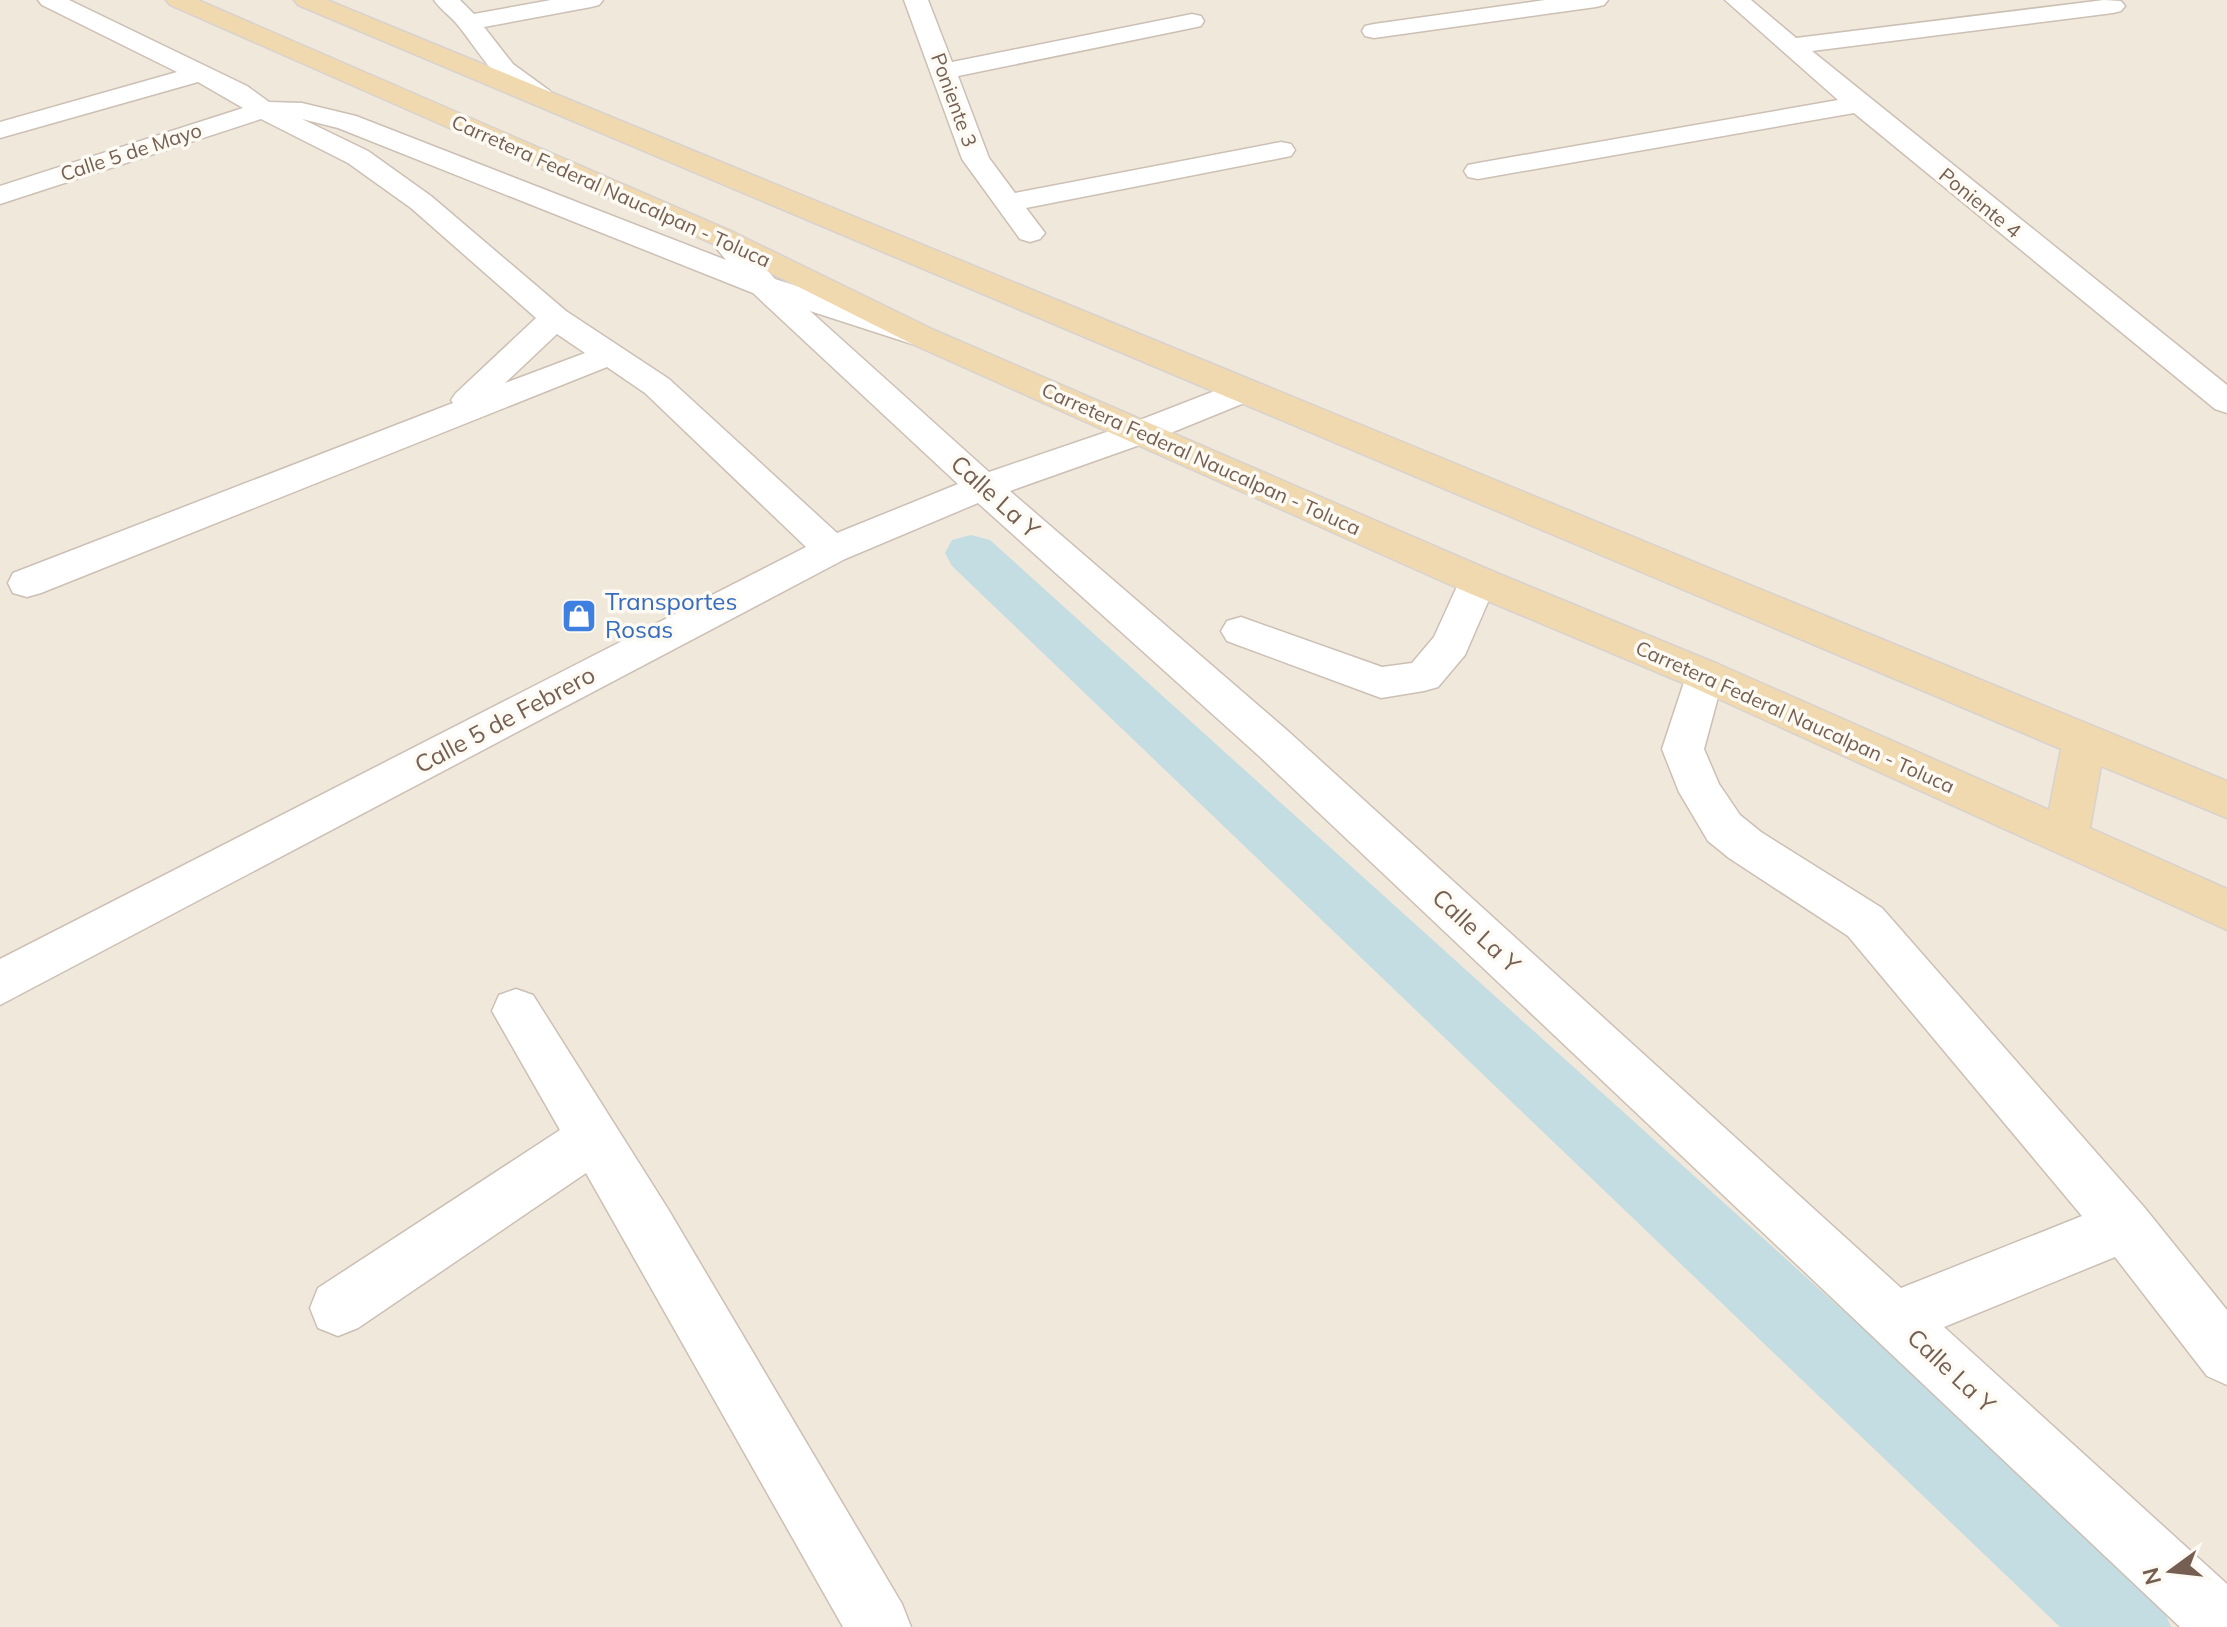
<svg xmlns="http://www.w3.org/2000/svg" width="2227" height="1627" font-family="Mulish,sans-serif">
	<style>
		.residential { fill: #f1e8dc }
		.lines { fill: none; stroke-linecap: round; stroke-linejoin: round }
		.canal { fill: #c3dde2; fill-rule: evenodd }
		.minor-casing { stroke: #ccbfb4; stroke-width: 3 }
		.major-casing { stroke: #d8d2cf; stroke-width: 3 }
		.minor { fill: #fff; fill-rule: evenodd }
		.major { fill: #f0d9af; fill-rule: evenodd }
		.labels { text-anchor: middle; stroke-width: 7; stroke-linejoin: round; paint-order: stroke }
		.far-street-label { font-size: 20px; fill: #745f52; stroke: #fdfaf3 }
		.street-label { font-size: 24px; fill: #745f52; stroke: #fdfaf3 }
		.shop-label { font-size: 24px; fill: #366cbe; stroke: #fdfaf3; text-anchor: start }
	</style>
	<rect width="100%" height="100%" fill="#fbf6ed"/>
	<!-- residential -->
	<rect class="residential" x="0" y="0" width="2227" height="1627"/>
	<g class="lines">
		<!-- canal -->
		<path class="canal" d="M971,535l19,5 1168,1055 13,32h-111l-1108,-1061 -7,-13 7,-13z"/>
		<!-- minor casing -->
		<g class="minor-casing">
			<g id="minor">
				<path d="M38,0h31l178,86 22,16 33,1 54,13 370,144 -18,-22 5,-6 10,-3 10,3 42,47 148,48 5,7 -5,7 -11,3 -102,-33 179,161 138,-47 103,-40 12,-3 12,3 5,7 -5,7 -103,42 -141,50 279,241 612,556 181,-72 -234,-280 -119,-78 -21,-17 -29,-49 -17,-43 28,-85 14,-4 14,4 6,11 -20,74 15,35 21,31 21,17 121,76 262,299 83,103v75l-20,-9 -92,-119 -171,70 283,257v43h-47l-921,-871 -281,-253 -133,56 -845,446v-46l806,-412 -161,-154 -38,-26 -566,226 -14,4 -14,-4 -5,-10 5,-10 440,-170 -2,-3 5,-7 80,-75 -125,-110 -63,-45 -87,-44 -261,85v-18l243,-78 -45,-26 -198,56v-16l177,-50 -135,-67zM302,119l36,9 415,165 205,191 -121,49 -168,-154 -103,-68 -135,-115 -63,-45zM557,334l28,19 -80,30z"/>
				<path d="M434,0h26l14,14 77,-14h52l-4,5 -8,2 -107,20 29,37 37,27 4,6 -4,6c-38,9 -73,-56 -94,-80 -7,-8 -16,-14 -22,-23z"/>
				<path d="M904,0h24l24,62 240,-48 9,2 3,5 -3,5 -9,2 -234,48 31,82 26,35 266,-51 10,2 4,6 -4,6 -10,2 -255,50 19,25 -5,6 -10,3 -10,-3 -58,-80z"/>
				<path d="M1545,0h63l-4,5 -8,2 -222,31 -9,-2 -3,-5 3,-5 9,-2z"/>
				<path d="M1725,0h26l45,38 308,-38 17,1 4,5 -4,5 -8,2 -301,38 415,334v28l-12,-4 -361,-296 -376,66 -10,-2 -4,-6 4,-6 10,-2 360,-63z"/>
				<path d="M1478,567l14,4 5,10 -32,74 -27,32 -14,4 -43,7 -154,-57 -6,-10 6,-10 14,-4 141,50 30,-4 22,-26 30,-66z"/>
				<path d="M516,989l17,6 135,214 234,395 9,23h-68l-257,-454 -228,155 -20,8 -20,-8 -8,-20 8,-20 242,-158 -68,-119 7,-16z"/>
			</g>
		</g>
		<!-- major casing -->
		<g class="major-casing">
			<path id="major" d="M166,0h32l535,232 201,98 558,241 226,93 331,146 12,-61 -1763,-744 -4,-5h33l1900,781v37l-126,-52 -11,62 137,61v41l-537,-244 -226,-95 -552,-247 -199,-100 -543,-239z"/>
		</g>
		<!-- minor -->
		<use href="#minor" class="minor"/>
		<!-- major -->
		<use href="#major" class="major"/>
	</g>
	<!-- icons -->
	<defs>
		<g id="shop-square" transform="scale(1.8)"><rect x="-9" y="-9" width="18" height="18" rx="4" fill="#3f7fe0" stroke="#fdfaf3"/><path d="M-5-2.5h2.3a2.7 3.5 0 0 1 5.4 0H5L5.5 6h-11ZM-1.5-2.5h3a1.5 2.3 0 0 0-3 0Z" fill="#fff"/></g>
	</defs>
	<g fill-rule="evenodd">
		<use href="#shop-square" x="579" y="616"/>
	</g>
	<g class="labels">
		<!-- far-street labels -->
		<g class="far-street-label">
			<text transform="translate(954 100) rotate(70)" y="7">Poniente 3</text>
			<text transform="translate(131 152) rotate(-18)" y="7">Calle 5 de Mayo</text>
			<text transform="translate(611 191) rotate(24)" y="7">Carretera Federal Naucalpan - Toluca</text>
			<text transform="translate(1980 203) rotate(39)" y="7">Poniente 4</text>
			<text transform="translate(1201 459) rotate(24)" y="7">Carretera Federal Naucalpan - Toluca</text>
			<text transform="translate(1795 717) rotate(24)" y="7">Carretera Federal Naucalpan - Toluca</text>
		</g>
		<!-- street labels -->
		<g class="street-label">
			<text transform="translate(995 497) rotate(42)" y="8">Calle La Y</text>
			<text transform="translate(505 720) rotate(-28)" y="8">Calle 5 de Febrero</text>
			<text transform="translate(1476 931) rotate(43)" y="8">Calle La Y</text>
			<text transform="translate(1951 1371) rotate(43)" y="8">Calle La Y</text>
		</g>
		<!-- shop labels -->
		<g class="shop-label">
			<text x="605" y="610">Transportes<tspan x="605" dy="28">Rosas</tspan></text>
		</g>
	</g>
	<!-- north arrow -->
	<g transform="translate(2171 1571) rotate(255)" stroke="#fdfaf3" stroke-width="6" paint-order="stroke">
	<path d="M0-6L14 30L0 20L-14 30Z" fill="#745f52"/>
	<text y="-12" font-size="22" font-weight="bold" text-anchor="middle" fill="#745f52">N</text>
	</g>
</svg>
